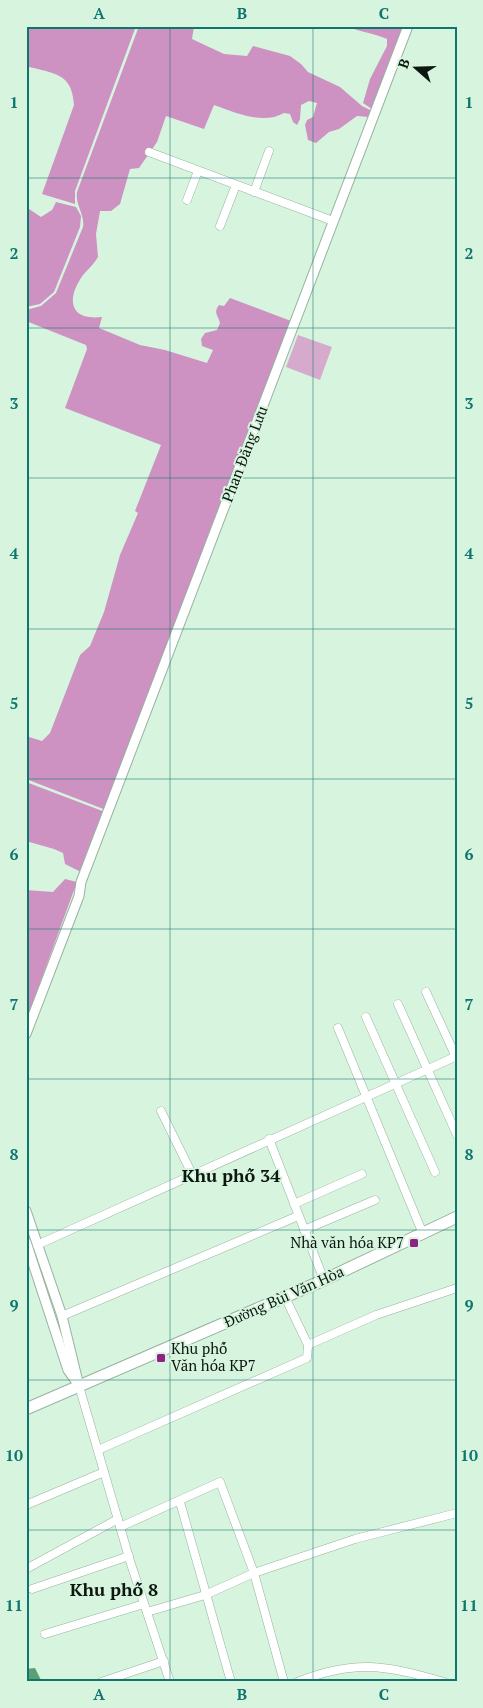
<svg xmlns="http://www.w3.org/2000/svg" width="483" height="1708" font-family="'PT Serif',serif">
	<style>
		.green { fill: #d6aacd }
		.forest { fill: #cd91c2 }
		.water { fill: #5aa074 }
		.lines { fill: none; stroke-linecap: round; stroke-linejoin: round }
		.minor-casing { stroke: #97b39f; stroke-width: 9 }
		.tertiary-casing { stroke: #97b39f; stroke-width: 11 }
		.primary-casing { stroke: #97b39f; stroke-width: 13 }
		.minor { stroke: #fff; stroke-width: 8 }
		.tertiary { stroke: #fff; stroke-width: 9 }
		.primary { stroke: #fff; stroke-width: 11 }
		.grid { fill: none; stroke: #0f766e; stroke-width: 1; stroke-opacity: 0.55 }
		.poi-dot { fill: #902284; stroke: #d7f4df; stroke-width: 2 }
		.labels { text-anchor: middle; stroke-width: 4; stroke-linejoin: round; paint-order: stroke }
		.street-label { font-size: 15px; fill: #0c1710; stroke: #d7f4df }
		.poi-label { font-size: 15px; fill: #0c1710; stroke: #d7f4df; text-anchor: end }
		.quarter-label { font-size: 18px; font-weight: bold; fill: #0c1710; stroke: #d7f4df }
		.neatline { fill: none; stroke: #0f766e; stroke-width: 2 }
		.grid-label { font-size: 16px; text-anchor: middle; font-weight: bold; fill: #0f766e }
	</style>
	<rect width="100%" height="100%" fill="#d7f4df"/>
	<!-- green -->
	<path class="green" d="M298,335l34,12 -12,33 -34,-13z"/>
	<!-- forest -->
	<g class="forest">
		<path d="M26,26h110l-61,165v13l-33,-10 32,-89c-2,-33 -20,-31 -48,-39z"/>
		<path d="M139,26h55l-2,13 32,15 23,2 6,-10 37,10 11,8 7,8 32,15 22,19 10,5 -3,6 -12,-1 -18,13 -10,3 -13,11 -8,-3 -3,-15 2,-5 6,-3 4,-14 -8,-2 -8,4 -1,14 -3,6 -4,-3 -3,-8 -6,-1c-21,12 -48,0 -70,-8l-10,24 -38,-13 -9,26 -18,26 -9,1 -10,35 -9,7h-11l-4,23 2,23c-4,7 -10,12 -15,18 -17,24 -14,46 19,42l-3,11 41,17 25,5 42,13 6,-13 -11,-4 -1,-7 4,-6 12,-3 3,-7c-2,-8 -7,-10 -1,-18l5,1 6,-8 61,23 -185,489 -80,-31v-43l16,5 8,-8 30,-78 10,-9 14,-34 16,-57 18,-42 -3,-2 26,-66 -96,-37 22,-59 -1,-4 -60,-24v-11l15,-4 15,-13 27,-66c2,-13 -8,-22 -6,-35z"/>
		<path d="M346,26h58l-32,83 -9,-6 7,-24 17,-33v-7c-14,-6 -27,-7 -41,-13z"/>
		<path d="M56,202l20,5 5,9 -1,11 -26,65 -14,12 -14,3v-104l3,6 12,8 11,-7z"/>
		<path d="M26,782l79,30 -24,60 -16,-8 -2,-11 -9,-4 -28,-8z"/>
		<path d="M65,879l12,3 -51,139v-131l27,2z"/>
	</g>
	<!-- water -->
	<path class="water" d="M35,1668l7,14h-16v-13z"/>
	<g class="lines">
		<!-- minor casing -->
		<g class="minor-casing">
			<g id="minor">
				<path d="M149,152l184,69"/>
				<path d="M254,192l15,-41"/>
				<path d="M187,200l11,-29"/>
				<path d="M220,226l16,-41"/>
				<path d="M426,992l30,65"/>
				<path d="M398,1004l59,131"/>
				<path d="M366,1017l69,155"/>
				<path d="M338,1028l85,206"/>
				<path d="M161,1111l31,63"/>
				<path d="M269,1139l55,141"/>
				<path d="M294,1204l68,-30"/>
				<path d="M304,1230l71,-30"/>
				<path d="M37,1245l420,-189"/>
				<path d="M62,1316l236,-100"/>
				<path d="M308,1345l68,-30 81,-27"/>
				<path d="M79,1386l51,175 40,121"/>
				<path d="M98,1450l209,-92 1,-13 -23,-48"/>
				<path d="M180,1502l51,180"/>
				<path d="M26,1505l78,-33"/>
				<path d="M120,1527l100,-45 34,91 30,109"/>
				<path d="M26,1569l92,-50"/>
				<path d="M32,1589l97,-33"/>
				<path d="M147,1612l58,-17 49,-22 101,-34 102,-26"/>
				<path d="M45,1634l99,-30"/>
				<path d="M101,1682l63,-21"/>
				<path d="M297,1682c58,-23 88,-17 147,0"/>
			</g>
		</g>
		<!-- tertiary casing -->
		<g class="tertiary-casing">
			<g id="tertiary">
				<path d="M26,1034l53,-138 2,-14 327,-856"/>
				<path d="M26,1211l36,105 17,70"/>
				<path d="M26,1242l42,128 10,14"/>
			</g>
		</g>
		<!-- primary casing -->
		<g class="primary-casing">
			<path id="primary" d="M26,1409l298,-129 133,-63"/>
		</g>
		<!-- minor -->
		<use href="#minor" class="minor"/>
		<!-- tertiary -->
		<use href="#tertiary" class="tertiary"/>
		<!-- primary -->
		<use href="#primary" class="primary"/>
	</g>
	<!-- grid -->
	<path class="grid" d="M170,26v1656M313,26v1656M26,178h431M26,328h431M26,478h431M26,629h431M26,779h431M26,929h431M26,1079h431M26,1230h431M26,1380h431M26,1530h431"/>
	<!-- markers -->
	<g class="poi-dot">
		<rect x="409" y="1238" width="10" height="10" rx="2.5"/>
		<rect x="156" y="1353" width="10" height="10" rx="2.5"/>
	</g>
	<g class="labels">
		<!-- street labels -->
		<g class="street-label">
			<text transform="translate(245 454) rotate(-69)" y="5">Phan Đăng Lưu</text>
			<text transform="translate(284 1297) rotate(-24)" y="5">Đường Bùi Văn Hòa</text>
		</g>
		<!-- poi labels -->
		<g class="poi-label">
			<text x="404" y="1248">Nhà văn hóa KP7</text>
			<text x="171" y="1354" text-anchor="start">Khu phố<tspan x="171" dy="17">Văn hóa KP7</tspan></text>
		</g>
		<!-- quarter labels -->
		<g class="quarter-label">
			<text x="231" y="1182">Khu phố 34</text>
			<text x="114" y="1596">Khu phố 8</text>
		</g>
	</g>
	<!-- border -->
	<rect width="483" height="1708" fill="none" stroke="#d7f4df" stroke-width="55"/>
	<!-- north arrow -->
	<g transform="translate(416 68) rotate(290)" stroke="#d7f4df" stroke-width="4" paint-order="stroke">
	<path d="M0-4L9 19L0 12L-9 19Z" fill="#0c1710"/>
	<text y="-8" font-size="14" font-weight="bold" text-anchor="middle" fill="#0c1710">B</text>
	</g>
	<rect x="28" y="28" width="428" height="1652" class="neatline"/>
	<g class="grid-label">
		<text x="99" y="19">A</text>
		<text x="242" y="19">B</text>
		<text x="384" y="19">C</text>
		<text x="14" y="108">1</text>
		<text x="469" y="108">1</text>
		<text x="14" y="259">2</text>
		<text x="469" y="259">2</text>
		<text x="14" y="409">3</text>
		<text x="469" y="409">3</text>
		<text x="14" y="559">4</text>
		<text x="469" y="559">4</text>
		<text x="14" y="709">5</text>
		<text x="469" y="709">5</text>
		<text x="14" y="860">6</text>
		<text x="469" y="860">6</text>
		<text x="14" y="1010">7</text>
		<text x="469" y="1010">7</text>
		<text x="14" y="1160">8</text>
		<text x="469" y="1160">8</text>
		<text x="14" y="1311">9</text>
		<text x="469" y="1311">9</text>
		<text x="14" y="1461">10</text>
		<text x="469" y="1461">10</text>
		<text x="14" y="1611">11</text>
		<text x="469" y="1611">11</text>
		<text x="99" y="1700">A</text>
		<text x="242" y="1700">B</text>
		<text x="384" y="1700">C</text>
	</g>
</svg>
